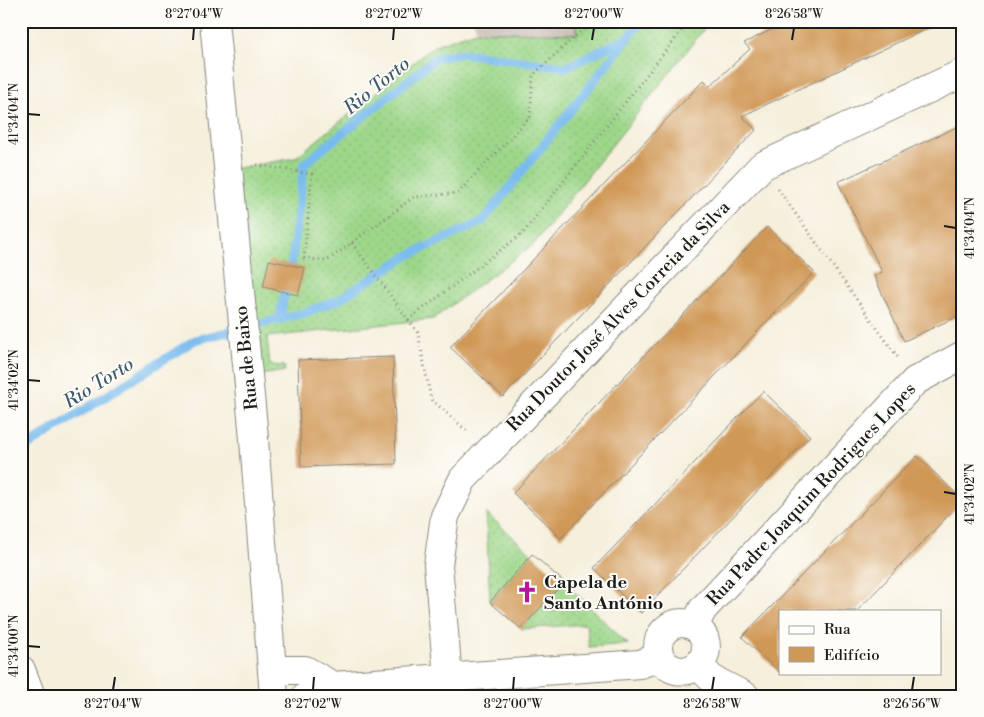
<svg xmlns="http://www.w3.org/2000/svg" width="984" height="717" font-family="'Libre Bodoni',serif">
	<style>
		.industrial { fill: #cec1b9 }
		.grass { fill: url(#grass-dots); stroke: #5c7a53 }
		.lines { fill: none; stroke-linecap: round; stroke-linejoin: round }
		.stream { stroke: #79bbee; stroke-width: 9 }
		.building { fill: #d09857 }
		.minor-casing { stroke: #88867c; stroke-width: 30 }
		.major-casing { stroke: #88867c; stroke-width: 30 }
		.path { stroke: #88867c; stroke-width: 3; stroke-dasharray: 1 4; stroke-linecap: butt }
		.minor { stroke: #fff; stroke-width: 28 }
		.major { stroke: #fff; stroke-width: 28 }
		.ticks { fill: none; stroke: #1c1c1c; stroke-width: 2 }
		.labels { text-anchor: middle; stroke-width: 4; stroke-linejoin: round; paint-order: stroke }
		.street-label { font-size: 18px; fill: #1c1c1c; stroke: #fdfcf7 }
		.poi-label { font-size: 18px; font-weight: bold; fill: #1c1c1c; stroke: #fdfcf7; text-anchor: start }
		.water-label { font-size: 19px; font-style: italic; fill: #415c70; stroke: #fdfcf7 }
		.neatline { fill: none; stroke: #1c1c1c; stroke-width: 2 }
		.ticks-label { font-size: 12px; text-anchor: middle; fill: #1c1c1c }
	</style>
	<defs>
		<pattern id="grass-dots" width="8" height="8" patternUnits="userSpaceOnUse" patternTransform="scale(1.25)"><rect width="8" height="8" fill="#9dd78a"/><path d="M2 2h.1M6 6h.1" fill="none" stroke="#87b876" stroke-width="1.8" stroke-linecap="round"/></pattern>
	</defs>
	<rect width="100%" height="100%" fill="#fdfcf7"/>
	<filter id="ink" filterUnits="userSpaceOnUse"><feTurbulence type="fractalNoise" baseFrequency=".02" numOctaves="2"/><feDisplacementMap in="SourceGraphic" scale="10" xChannelSelector="R" yChannelSelector="G"/><feConvolveMatrix kernelMatrix="1 2 1 2 8 2 1 2 1" color-interpolation-filters="sRGB"/></filter>
	<filter id="wash" filterUnits="userSpaceOnUse"><feTurbulence type="fractalNoise" baseFrequency=".0096" numOctaves="4" result="noise"/><feDisplacementMap in="SourceGraphic" scale="20" xChannelSelector="R" yChannelSelector="G"/><feGaussianBlur stdDeviation="1.12" result="paint"/><feColorMatrix in="noise" values="0 0 0 0 0 0 0 0 0 0 0 0 0 0 0 0 0 1.4 0 .05"/><feComposite in="paint" operator="in"/></filter>
	<g filter="url(#wash)">
		<rect width="100%" height="100%" fill="#f5efdc"/>
		<!-- industrial -->
		<path class="industrial" d="M474,21h100l4,13 -102,-3z"/>
		<!-- grass -->
		<g class="grass">
			<path d="M574,21h140l-6,3 -174,220 -101,75 -166,18 3,28 14,1 1,5 -37,6 -21,-207 68,-12 140,-113 41,-14 102,3z"/>
			<path d="M486,513l46,41 -42,48z"/>
			<path d="M564,582l64,62 -39,3 -3,-23 -65,5z"/>
		</g>
		<g class="lines">
			<!-- stream -->
			<g class="stream">
				<path d="M279,320l13,-59 12,-97 132,-106 27,-5 103,14 59,-28"/>
				<path d="M21,450l174,-110 109,-27 34,-13 69,-44 76,-35 145,-183 14,-17"/>
			</g>
		</g>
		<g id="blocks">
			<!-- building -->
			<g class="building">
				<path d="M790,21h153l-201,95 14,14 -253,267 -53,-50 254,-267 6,6 40,-37 -6,-6z"/>
				<path d="M963,124v190l-59,27 -30,-65 8,-4 -44,-90z"/>
				<path d="M767,227l47,45 -253,266 -48,-45z"/>
				<path d="M269,260l36,8 -7,27 -35,-8z"/>
				<path d="M393,357l3,107 -95,3 -3,-107z"/>
				<path d="M763,391l47,45 -169,177 -47,-45z"/>
				<path d="M917,456l46,44 -106,111h-77v62l-38,-36z"/>
				<path d="M532,554l32,28 -43,47 -31,-27z"/>
			</g>
		</g>
	</g>
	<g filter="url(#ink)">
		<use href="#blocks" fill-opacity="0" stroke="#88867c" stroke-width="1"/>
		<g class="lines">
			<!-- minor casing -->
			<g class="minor-casing">
				<g id="minor">
					<circle cx="682" cy="647" r="24"/>
					<path d="M694,626l9,-17 212,-228 48,-26"/>
					<path d="M698,665l14,14 33,17"/>
					<path d="M21,670l10,26"/>
					<path d="M272,670h33l28,16"/>
					<path d="M448,677l-10,-112 7,-49 18,-37 299,-313 201,-93"/>
					<path d="M306,696l27,-10 307,-22 20,-7"/>
				</g>
			</g>
			<!-- major casing -->
			<g class="major-casing">
				<path id="major" d="M214,21l39,406 21,269"/>
			</g>
			<!-- path -->
			<g class="path">
				<path d="M257,165l55,9 -8,84 23,3 87,-64 44,-4 72,-76 3,-42 59,-54"/>
				<path d="M778,189l121,170"/>
				<path d="M352,243l66,90 13,66 37,33"/>
				<path d="M408,320l115,-87 166,-212"/>
			</g>
			<!-- minor -->
			<use href="#minor" class="minor"/>
			<!-- major -->
			<use href="#major" class="major"/>
		</g>
	</g>
	<!-- ticks -->
	<path class="ticks" d="M193,40l1,-12M393,40l1,-12M592,40l2,-12M792,40l2,-12M28,114l12,1M944,226l12,2M28,380l12,1M944,492l12,2M28,646l12,1M113,690l2,-13M313,690l1,-13M513,690l1,-13M712,690l2,-13M912,690l2,-13"/>
	<!-- icons -->
	<defs>
		<g id="church-bare" transform="scale(1.725)"><path d="M-1.2-6h2.4v3.5h3.3v2.4h-3.3V6h-2.4V-.1h-3.3v-2.4h3.3Z" fill="#b5179e" stroke="#fdfcf7" stroke-width="2.5" paint-order="stroke"/></g>
	</defs>
	<g fill-rule="evenodd">
		<use href="#church-bare" x="527" y="592"/>
	</g>
	<g class="labels">
		<!-- street labels -->
		<g class="street-label">
			<text transform="translate(618 316) rotate(-46)" y="6">Rua Doutor José Alves Correia da Silva</text>
			<text transform="translate(246 358) rotate(-96)" y="6">Rua de Baixo</text>
			<text transform="translate(811 494) rotate(-47)" y="6">Rua Padre Joaquim Rodrigues Lopes</text>
		</g>
		<!-- poi labels -->
		<g class="poi-label">
			<text x="544" y="588">Capela de<tspan x="544" dy="21">Santo António</tspan></text>
		</g>
		<!-- water labels -->
		<g class="water-label">
			<text transform="translate(376 85) rotate(-39)" y="7">Rio Torto</text>
			<text transform="translate(98 382) rotate(-32)" y="7">Rio Torto</text>
		</g>
	</g>
	<!-- margin -->
	<rect width="984" height="717" fill="none" stroke="#fdfcf7" stroke-width="55"/>
	<!-- legend -->
	<rect x="779" y="610" width="162" height="65" fill="#fdfcf7" stroke="#a3a29f"/>
	<rect x="789" y="626" width="25" height="8" fill="#ffffff" stroke="#a3a29f"/>
	<text x="824" y="634" font-size="15" fill="#1c1c1c">Rua</text>
	<rect x="789" y="647" width="25" height="15" fill="#d09857" stroke="#a3a29f"/>
	<text x="824" y="660" font-size="15" fill="#1c1c1c">Edifício</text>
	<rect x="28" y="28" width="928" height="662" class="neatline"/>
	<g class="ticks-label">
		<text x="194" y="18">8°27'04"W</text>
		<text x="394" y="18">8°27'02"W</text>
		<text x="594" y="18">8°27'00"W</text>
		<text x="794" y="18">8°26'58"W</text>
		<text transform="translate(14 114) rotate(-90)" y="4">41°34'04"N</text>
		<text transform="translate(970 228) rotate(-90)" y="4">41°34'04"N</text>
		<text transform="translate(14 380) rotate(-90)" y="4">41°34'02"N</text>
		<text transform="translate(970 494) rotate(-90)" y="4">41°34'02"N</text>
		<text transform="translate(14 646) rotate(-90)" y="4">41°34'00"N</text>
		<text x="113" y="708">8°27'04"W</text>
		<text x="313" y="708">8°27'02"W</text>
		<text x="513" y="708">8°27'00"W</text>
		<text x="712" y="708">8°26'58"W</text>
		<text x="912" y="708">8°26'56"W</text>
	</g>
</svg>
